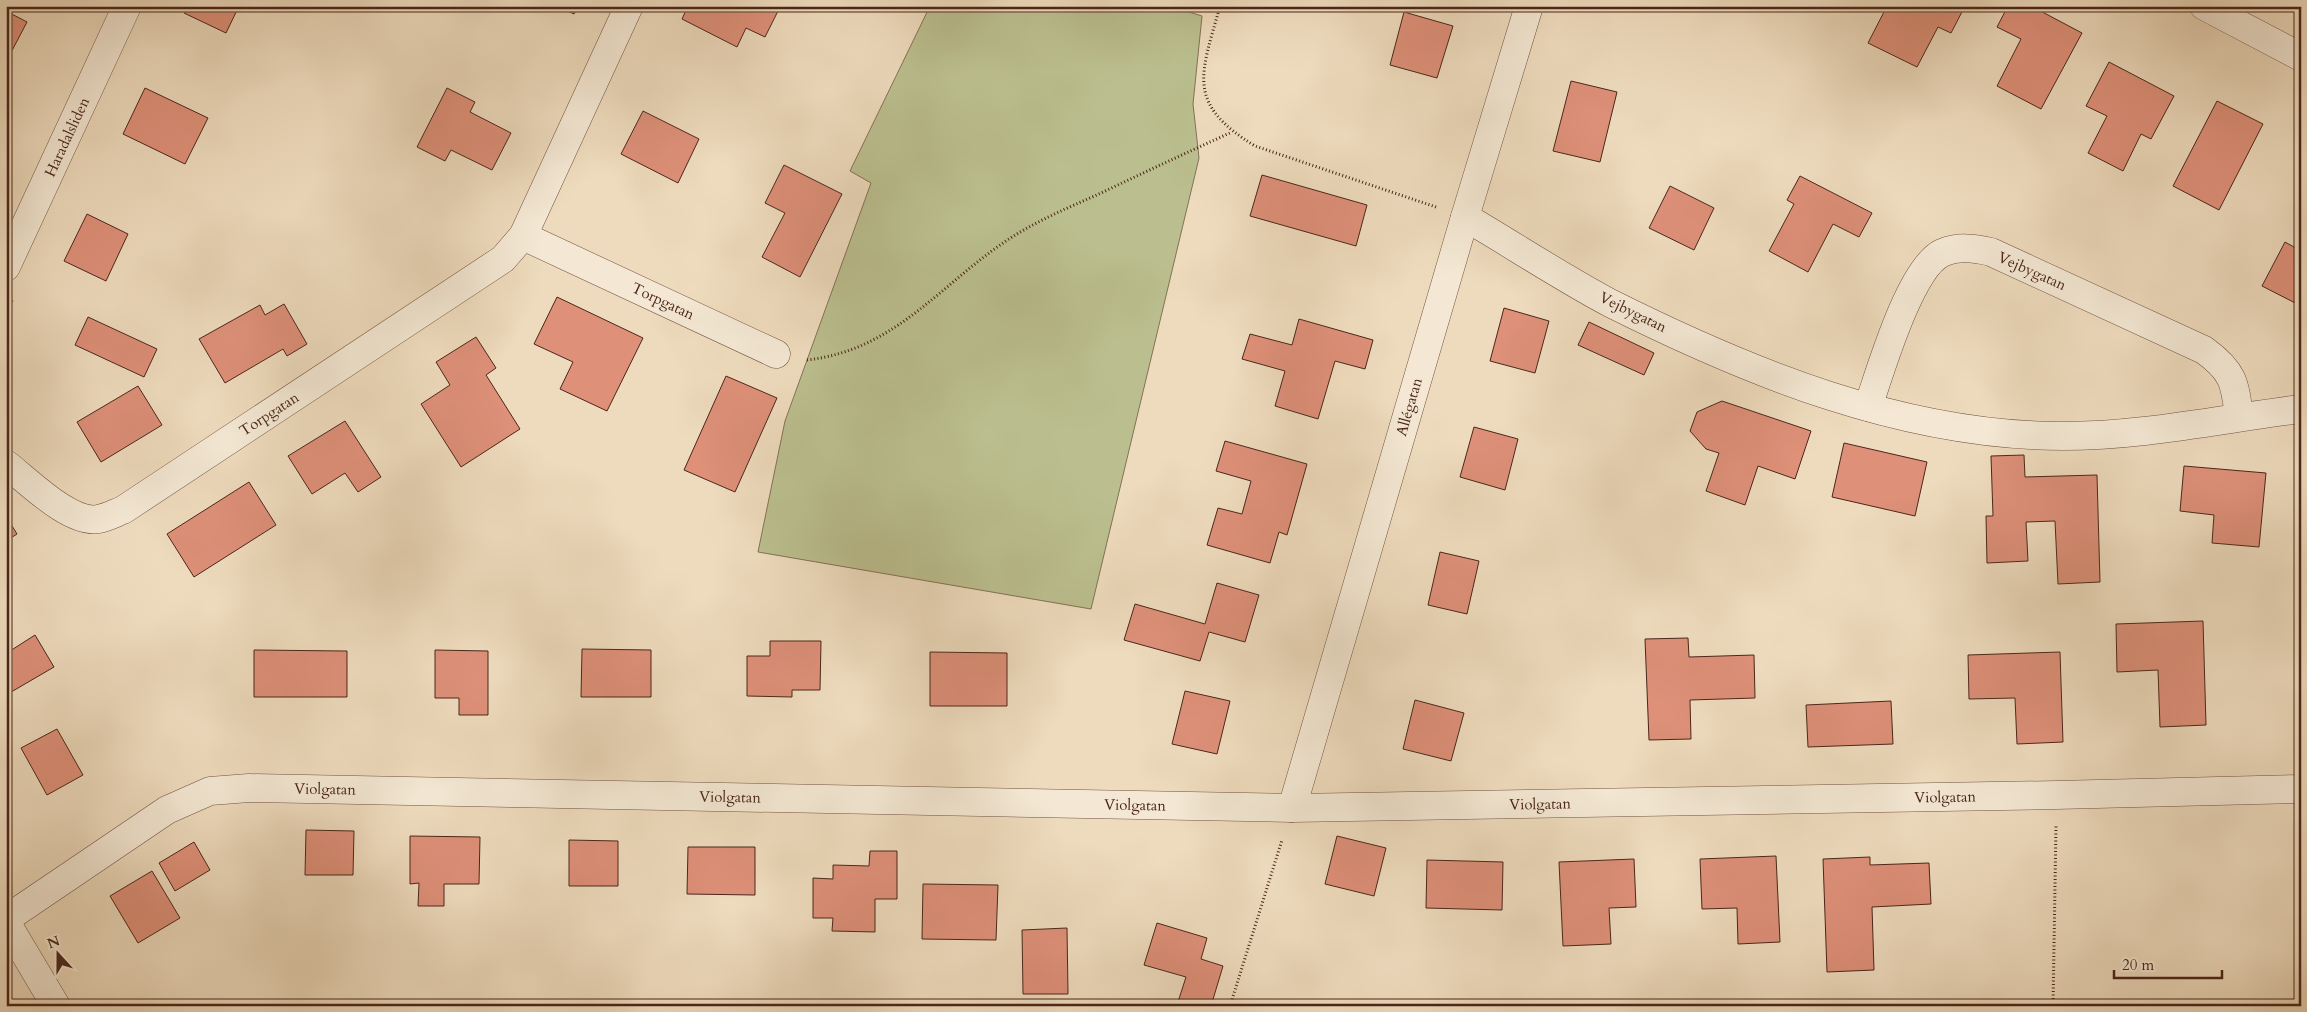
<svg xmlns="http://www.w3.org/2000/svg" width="2307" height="1012" font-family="Cardo,serif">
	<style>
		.green { fill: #bbbf8f; stroke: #837254 }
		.building { fill: #de9079; stroke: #4b2619 }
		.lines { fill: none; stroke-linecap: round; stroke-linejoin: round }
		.minor-casing { stroke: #745342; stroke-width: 29 }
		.path { stroke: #4b2619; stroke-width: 3; stroke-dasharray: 1 2.5; stroke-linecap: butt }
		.minor { stroke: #f4e8d4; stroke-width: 28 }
		.labels { text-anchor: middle; stroke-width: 5; stroke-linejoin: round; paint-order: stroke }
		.street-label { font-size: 15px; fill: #4b2619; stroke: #f4e8d4 }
	</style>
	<rect width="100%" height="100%" fill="#eedbbd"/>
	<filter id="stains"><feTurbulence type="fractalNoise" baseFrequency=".004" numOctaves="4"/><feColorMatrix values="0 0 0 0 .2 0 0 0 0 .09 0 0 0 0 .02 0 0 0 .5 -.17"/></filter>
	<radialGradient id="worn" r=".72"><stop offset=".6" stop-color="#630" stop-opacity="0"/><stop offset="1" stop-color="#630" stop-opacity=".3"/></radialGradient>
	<!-- green -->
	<path class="green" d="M930,6h239l33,10 -9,88 6,54 -108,451 -333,-57 27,-131 86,-238 -21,-12z"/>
	<!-- building -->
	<g class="building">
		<path d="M187,6h52l-13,27 -42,-20z"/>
		<path d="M557,6h21l-4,8z"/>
		<path d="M688,6h81l9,5 -13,26 -19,-9 -9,19 -55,-28z"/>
		<path d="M1887,6h78l-14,27 -13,-6 -21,40 -49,-24z"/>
		<path d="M2008,6h23l51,27 -41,76 -44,-23 24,-47 -24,-12z"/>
		<path d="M6,11l21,11 -21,40z"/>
		<path d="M1404,12l49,14 -16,52 -47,-13z"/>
		<path d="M2109,62l65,34 -23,43 -10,-5 -18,37 -35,-18 19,-37 -21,-10z"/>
		<path d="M1571,81l46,11 -17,70 -47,-11z"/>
		<path d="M145,88l63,30 -23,46 -62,-30z"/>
		<path d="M447,88l28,14 -5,10 41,21 -19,37 -41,-20 -6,11 -28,-14z"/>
		<path d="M2217,101l46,23 -44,86 -46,-24z"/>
		<path d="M643,111l56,28 -21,44 -57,-29z"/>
		<path d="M784,165l58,29 -42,83 -38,-20 23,-44 -20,-10z"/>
		<path d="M1262,175l105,30 -11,41 -106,-30z"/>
		<path d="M1800,176l72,37 -13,24 -26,-13 -25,48 -39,-21 25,-47 -7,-4z"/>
		<path d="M1670,186l44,22 -20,42 -45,-22z"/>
		<path d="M87,214l41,20 -22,47 -42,-20z"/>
		<path d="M2285,242l16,9v55l-39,-20z"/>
		<path d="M557,297l86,41 -36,73 -47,-22 13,-27 -39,-18z"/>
		<path d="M284,304l23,40 -20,12 -4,-7 -58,34 -26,-44 61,-34 5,10z"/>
		<path d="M1504,308l45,13 -14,52 -45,-12z"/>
		<path d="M88,317l69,32 -13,28 -69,-32z"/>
		<path d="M1299,319l74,21 -8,29 -30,-8 -17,58 -43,-13 10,-35 -43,-12 8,-25 42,11z"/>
		<path d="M1589,322l65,31 -10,22 -66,-30z"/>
		<path d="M476,337l20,31 -10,7 34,54 -59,38 -40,-63 29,-19 -14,-23z"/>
		<path d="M726,376l51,22 -42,94 -51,-22z"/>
		<path d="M138,386l24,39 -61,37 -24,-40z"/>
		<path d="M1722,401l89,30 -16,48 -37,-13 -13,39 -39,-14 13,-38 -13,-4 -16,-18 7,-19z"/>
		<path d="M345,421l36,56 -23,15 -13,-19 -33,21 -24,-38z"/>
		<path d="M1474,427l44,12 -13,51 -45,-13z"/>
		<path d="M1225,441l82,23 -20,71 -8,-3 -9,31 -63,-18 11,-37 24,6 9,-33 -35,-10z"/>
		<path d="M1844,443l83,19 -12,54 -83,-19z"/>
		<path d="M2024,455l1,22 72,-2 3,107 -42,2 -3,-63 -29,1 2,39 -41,2 -1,-47h7l-2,-60z"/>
		<path d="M2184,466l82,7 -7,74 -47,-4 2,-28 -34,-4z"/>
		<path d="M249,482l27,43 -82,52 -27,-43z"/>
		<path d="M6,516l11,18 -11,7z"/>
		<path d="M1440,552l39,9 -12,53 -39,-9z"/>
		<path d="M1217,583l42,12 -14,47 -36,-10 -9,29 -76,-21 11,-36 70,20z"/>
		<path d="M2203,621l3,104 -46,2 -2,-57 -41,2 -1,-48z"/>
		<path d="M35,635l19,32 -48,28v-50l4,6z"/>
		<path d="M1688,638l1,19 65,-2 1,43 -65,2 1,39 -42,1 -4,-101z"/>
		<path d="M770,641h51l-1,49h-28v7l-45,-1v-40h23z"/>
		<path d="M582,649l69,1v47h-70z"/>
		<path d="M254,650l93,1v46h-93z"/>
		<path d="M435,650l53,1v64h-29v-17h-24z"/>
		<path d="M930,652l77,1v53h-77z"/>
		<path d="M2060,652l3,90 -46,2 -2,-46 -46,1 -1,-44z"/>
		<path d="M1185,691l45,10 -13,53 -45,-10z"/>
		<path d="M1415,700l49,13 -13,48 -48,-12z"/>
		<path d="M1891,701l2,43 -85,3 -2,-42z"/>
		<path d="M57,729l26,46 -36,20 -26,-47z"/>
		<path d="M306,830l48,1 -1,44h-48z"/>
		<path d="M410,836l70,1 -1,47h-35v22h-26l1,-23 -9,1z"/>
		<path d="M1337,836l49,12 -12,48 -49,-12z"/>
		<path d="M569,840l49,1v45h-49z"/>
		<path d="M194,842l16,28 -35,21 -16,-28z"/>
		<path d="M688,847h67v48l-68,-1z"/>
		<path d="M870,851h27v48h-22v33l-43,-1 1,-13h-20v-40l20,1v-14l36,1z"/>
		<path d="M1776,856l4,86 -42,2 -1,-36 -35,1 -2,-50z"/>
		<path d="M1870,857v8l59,-2 2,41 -59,3 2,63 -47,2 -4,-113z"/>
		<path d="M1634,859l2,48 -27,1 2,36 -48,2 -4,-84z"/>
		<path d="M1427,860l76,2 -1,48 -76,-2z"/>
		<path d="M152,871l28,47 -42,25 -28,-47z"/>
		<path d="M923,884l75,1 -2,55 -74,-1z"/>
		<path d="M1157,923l50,15 -6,21 22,7 -12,40h-21l-12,-4 8,-25 -42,-12z"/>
		<path d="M1067,928l1,66h-45l-1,-64z"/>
	</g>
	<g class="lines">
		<!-- minor casing -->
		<g class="minor-casing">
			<g id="minor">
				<path d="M2204,6l97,51"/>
				<path d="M1465,217c48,28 96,60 145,86 140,70 294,133 453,133 80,0 158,-17 238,-27"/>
				<path d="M523,236l253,118"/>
				<path d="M6,267l121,-261"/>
				<path d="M1868,407c12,-35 42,-139 74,-154 16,-7 32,-5 49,-1l213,98c29,21 31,32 35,67"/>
				<path d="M6,464c21,16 64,60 92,55 8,-1 17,-6 25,-9l380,-251 20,-23 106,-230"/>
				<path d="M1292,808l173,-591 64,-211"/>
				<path d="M6,919l161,-109 43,-19 39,-3 1043,20 764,-13 245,-6"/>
				<path d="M6,922l50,84"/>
			</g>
		</g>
		<!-- path -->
		<g class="path">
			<path d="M1220,6c-19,69 -35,97 35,140l181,61"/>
			<path d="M6,314l7,-16"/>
			<path d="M807,360c89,-10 133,-76 202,-121 29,-19 61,-32 92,-46 44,-21 87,-41 131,-61"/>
			<path d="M1230,1006l52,-166"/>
			<path d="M2053,1006l3,-180"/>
		</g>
		<!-- minor -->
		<use href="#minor" class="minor"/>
	</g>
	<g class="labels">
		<!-- street labels -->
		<g class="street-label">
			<text transform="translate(67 137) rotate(-65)" y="5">Haradalsliden</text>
			<text transform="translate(2032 271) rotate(24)" y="5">Vejbygatan</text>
			<text transform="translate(663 301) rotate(25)" y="5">Torpgatan</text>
			<text transform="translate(1633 312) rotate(26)" y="5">Vejbygatan</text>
			<text transform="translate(1409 407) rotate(-74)" y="5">Allégatan</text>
			<text transform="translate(269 414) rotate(-33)" y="5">Torpgatan</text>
			<text transform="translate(325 789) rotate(1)" y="5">Violgatan</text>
			<text transform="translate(730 797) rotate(1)" y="5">Violgatan</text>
			<text transform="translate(1945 797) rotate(-1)" y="5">Violgatan</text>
			<text transform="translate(1540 804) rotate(-1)" y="5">Violgatan</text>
			<text transform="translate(1135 805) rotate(1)" y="5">Violgatan</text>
		</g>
	</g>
	<!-- margin -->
	<rect width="2307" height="1012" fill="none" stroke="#eedbbd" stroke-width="25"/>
	<rect x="8" y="8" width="2292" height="997" fill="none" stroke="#4b2619" stroke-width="2.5"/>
	<rect x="12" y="12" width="2282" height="987" fill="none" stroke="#4b2619"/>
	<!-- north arrow -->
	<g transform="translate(58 954) rotate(339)" stroke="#f4e8d4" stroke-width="4" paint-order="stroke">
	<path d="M0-4L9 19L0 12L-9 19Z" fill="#4b2619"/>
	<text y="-8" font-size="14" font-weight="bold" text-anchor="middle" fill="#4b2619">N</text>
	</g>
	<!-- scale -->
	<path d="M2114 970v8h108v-8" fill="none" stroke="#4b2619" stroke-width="2.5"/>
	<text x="2122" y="970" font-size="15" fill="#4b2619" stroke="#f4e8d4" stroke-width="4" paint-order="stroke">20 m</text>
	<rect width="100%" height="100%" filter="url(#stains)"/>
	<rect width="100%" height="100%" fill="url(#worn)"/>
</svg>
